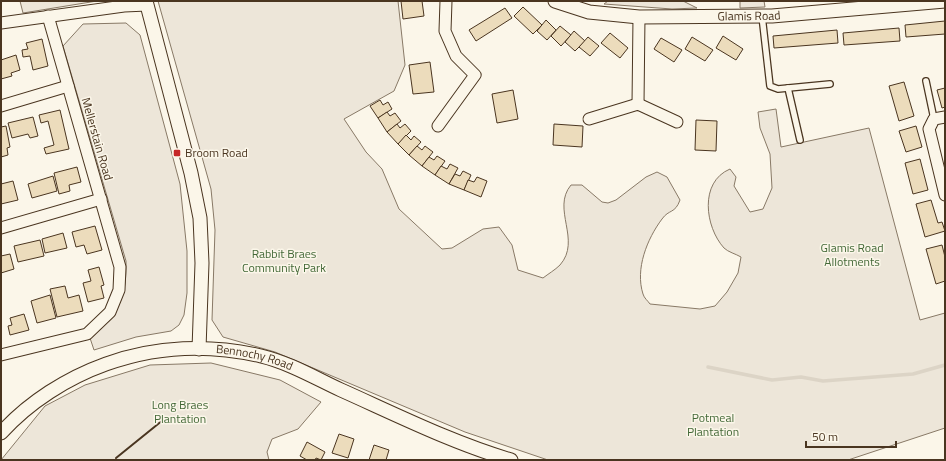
<svg xmlns="http://www.w3.org/2000/svg" width="946" height="461" font-family="'Titillium Web',sans-serif">
	<style>
		.green { fill: #ede6d9; stroke: #887966 }
		.lines { fill: none; stroke-linecap: round; stroke-linejoin: round }
		.stream { stroke: #dcd4c6; stroke-width: 3.5 }
		.building { fill: #ecdcbc; stroke: #4a3520 }
		.service-casing { stroke: #4a3520; stroke-width: 8 }
		.minor-casing { stroke: #4a3520; stroke-width: 13 }
		.tertiary-casing { stroke: #4a3520; stroke-width: 15 }
		.service { stroke: #fbf6e9; stroke-width: 5.5 }
		.minor { stroke: #fbf6e9; stroke-width: 11 }
		.tertiary { stroke: #fbf6e9; stroke-width: 13 }
		.wall { stroke: #4a3520; stroke-width: 2 }
		.poi-dot { fill: #c62828; stroke: #fbf6e9; stroke-width: 1.5 }
		.labels { text-anchor: middle; stroke-width: 3; stroke-linejoin: round; paint-order: stroke }
		.street-label { font-size: 12px; fill: #4a3520; stroke: #fbf6e9 }
		.poi-label { font-size: 12px; fill: #4a3520; stroke: #fbf6e9; text-anchor: start }
		.park-label { font-size: 12px; fill: #436837; stroke: #fbf6e9 }
	</style>
	<rect width="100%" height="100%" fill="#fbf6e9"/>
	<!-- green -->
	<g class="green">
		<path d="M20,1h77l-74,12z"/>
		<path d="M158,1h240l7,64 -11,26 -50,28 22,33 16,17 17,40 43,40 10,-1 31,-19 16,-2 13,18 6,25 25,8c5,-4 12,-8 17,-13 22,-25 -9,-56 11,-80h11l20,17 6,1 8,-3 30,-23 11,-5 10,5 13,23c-5,14 -11,9 -18,19 -15,20 -27,50 -19,75 1,4 5,7 7,10l50,5 15,-3 12,-14 11,-19 3,-16c-5,-3 -13,-5 -17,-9 -19,-21 -25,-66 6,-79l6,8 -2,9 16,26 13,-3 9,-21 -2,-34 -10,-26 -2,-16 18,-3 5,38 88,-19 51,192 25,-7v115l-97,32h-300l-83,-28 -190,-80 -52,-15 -11,-17 3,-90 -4,-41z"/>
		<path d="M608,1h75l14,7 -25,1 -68,-5z"/>
		<path d="M740,1h24l1,6 -25,1z"/>
		<path d="M126,23l14,12 40,149 7,67v42l-3,22 -5,10 -8,6 -35,6 -42,13 -5,-15c30,-16 38,-41 37,-74l-63,-215 20,-22z"/>
		<path d="M211,363l69,17 41,22 -23,27 -26,10 -5,13 2,8h-268l44,-54 40,-21 65,-20z"/>
	</g>
	<g class="lines">
		<!-- stream -->
		<path class="stream" d="M708,367l64,13 29,-3 22,4 90,-7 32,-9"/>
	</g>
	<!-- building -->
	<g class="building">
		<path d="M401,1h21l2,15 -21,3z"/>
		<path d="M523,7l19,18 -9,9 -19,-18z"/>
		<path d="M505,8l7,10 -36,23 -7,-11z"/>
		<path d="M546,20l10,10 -9,10 -10,-9z"/>
		<path d="M945,21v13l-39,3 -1,-12z"/>
		<path d="M560,26l11,9 -10,11 -10,-10z"/>
		<path d="M899,28l1,13 -56,4 -1,-12z"/>
		<path d="M837,30l1,13 -64,5 -1,-12z"/>
		<path d="M574,31l11,10 -10,10 -10,-9z"/>
		<path d="M610,33l18,15 -8,10 -19,-15z"/>
		<path d="M723,36l20,13 -7,11 -20,-12z"/>
		<path d="M588,37l11,9 -9,10 -11,-9z"/>
		<path d="M692,37l21,13 -8,11 -20,-12z"/>
		<path d="M661,38l21,12 -8,12 -20,-13z"/>
		<path d="M42,39l6,27 -15,4 -3,-14 -7,1 -1,-7 6,-1 -2,-6z"/>
		<path d="M16,55l4,15 -9,3 1,3 -11,3v-19z"/>
		<path d="M430,62l4,30 -21,2 -4,-29z"/>
		<path d="M904,82l10,34 -15,5 -10,-35z"/>
		<path d="M945,88v19l-3,1 -5,-18z"/>
		<path d="M513,90l5,29 -21,4 -5,-29z"/>
		<path d="M380,100l3,5 5,-3 4,7 -14,9 -8,-12z"/>
		<path d="M60,110l9,39 -23,5 -2,-6 10,-3 -6,-24 -7,2 -2,-8z"/>
		<path d="M387,112l3,4 5,-3 6,8 -14,11 -9,-14z"/>
		<path d="M33,117l5,19 -8,2 -2,-4 -16,4 -4,-15z"/>
		<path d="M696,120l21,1 -1,30 -21,-1z"/>
		<path d="M397,124l3,4 5,-4 6,7 -13,13 -11,-12z"/>
		<path d="M554,124l29,2 -1,21 -29,-2z"/>
		<path d="M6,126l4,21 -3,1 1,7 -7,2v-30z"/>
		<path d="M916,126l6,21 -16,5 -7,-21z"/>
		<path d="M406,135l5,5 3,-4 7,6 -12,13 -11,-11z"/>
		<path d="M417,146l5,4 3,-4 8,6 -11,14 -13,-11z"/>
		<path d="M437,156l8,5 -10,14 -13,-9 7,-9 5,3z"/>
		<path d="M920,159l8,31 -15,4 -8,-31z"/>
		<path d="M450,164l8,4 -9,16 -14,-9 6,-9 6,3z"/>
		<path d="M77,167l4,15 -12,3 1,6 -11,3 -5,-21z"/>
		<path d="M463,171l8,4 -7,15 -15,-6 6,-10 5,2z"/>
		<path d="M53,176l4,15 -25,7 -4,-14z"/>
		<path d="M477,177l10,4 -6,16 -17,-7 4,-10 6,2z"/>
		<path d="M13,181l5,19 -17,4v-20z"/>
		<path d="M931,200l7,23 4,-1 3,9 -20,6 -9,-33z"/>
		<path d="M95,226l7,24 -15,4 -3,-9 -8,2 -4,-15z"/>
		<path d="M63,233l4,15 -22,5 -3,-14z"/>
		<path d="M40,240l4,16 -26,6 -4,-16z"/>
		<path d="M942,245l3,12v24l-9,3 -10,-35z"/>
		<path d="M10,254l4,15 -13,4v-17z"/>
		<path d="M99,267l5,18 -3,1 3,12 -16,4 -5,-19 8,-2 -3,-11z"/>
		<path d="M65,286l3,12 11,-3 4,16 -26,6 -7,-28z"/>
		<path d="M50,295l6,23 -19,5 -6,-22z"/>
		<path d="M24,314l5,16 -19,5 -2,-9 4,-1 -2,-7z"/>
		<path d="M339,434l15,5 -6,19 -16,-5z"/>
		<path d="M307,442l18,10 -4,8 -5,-2 -1,2h-8l-7,-4z"/>
		<path d="M374,445l15,5 -3,10h-17z"/>
	</g>
	<g class="lines">
		<!-- service casing -->
		<g class="service-casing">
			<g id="service">
				<path d="M762,16l8,70 8,3 52,-5"/>
				<path d="M926,81l8,38"/>
				<path d="M788,88l12,52"/>
			</g>
		</g>
		<!-- minor casing -->
		<g class="minor-casing">
			<g id="minor">
				<path d="M1,23l123,-17 23,-1"/>
				<path d="M638,104l1,-87"/>
				<path d="M1,106l67,-20"/>
				<path d="M945,117l-11,2 -5,10 16,66"/>
				<path d="M589,119l49,-15 39,18"/>
				<path d="M438,126l37,-51 -19,-19 -11,-25 1,-30"/>
				<path d="M1,228l100,-29"/>
				<path d="M1,355l86,-21 23,-22 9,-22 1,-23 -72,-251"/>
			</g>
		</g>
		<!-- tertiary casing -->
		<g class="tertiary-casing">
			<g id="tertiary">
				<path d="M146,1l45,172 9,45 2,45 -3,86"/>
				<path id="s1" d="M555,1l34,11 50,5 133,-1 173,-15"/>
				<path id="s2" d="M1,433c28,-31 66,-55 105,-69 50,-18 104,-20 155,-8 29,7 54,22 80,34 56,25 112,53 170,70"/>
			</g>
		</g>
		<!-- service -->
		<use href="#service" class="service"/>
		<!-- minor -->
		<use href="#minor" class="minor"/>
		<!-- tertiary -->
		<use href="#tertiary" class="tertiary"/>
		<!-- wall -->
		<path class="wall" d="M116,458l47,-38"/>
	</g>
	<!-- markers -->
	<rect class="poi-dot" x="173" y="149" width="8" height="8" rx="2"/>
	<g class="labels">
		<!-- street labels -->
		<g class="street-label">
			<text dy="4" stroke="none"><textPath href="#s1" startOffset="196">Glamis Road</textPath></text>
			<text transform="translate(97 139) rotate(74)" y="4">Mellerstain Road</text>
			<text dy="4" stroke="none"><textPath href="#s2" startOffset="278">Bennochy Road</textPath></text>
		</g>
		<!-- poi labels -->
		<g class="poi-label">
			<text x="185" y="157">Broom Road</text>
		</g>
		<!-- park labels -->
		<g class="park-label">
			<text x="852" y="252">Glamis Road<tspan x="852" dy="14">Allotments</tspan></text>
			<text x="284" y="258">Rabbit Braes<tspan x="284" dy="14">Community Park</tspan></text>
			<text x="180" y="409">Long Braes<tspan x="180" dy="14">Plantation</tspan></text>
			<text x="713" y="422">Potmeal<tspan x="713" dy="14">Plantation</tspan></text>
		</g>
	</g>
	<!-- border -->
	<rect width="946" height="461" fill="none" stroke="#4a3520" stroke-width="4"/>
	<!-- scale -->
	<path d="M806 441v6h90v-6" fill="none" stroke="#4a3520" stroke-width="2"/>
	<text x="812" y="441" font-size="12" fill="#4a3520" stroke="#fbf6e9" stroke-width="3" paint-order="stroke">50 m</text>
</svg>
